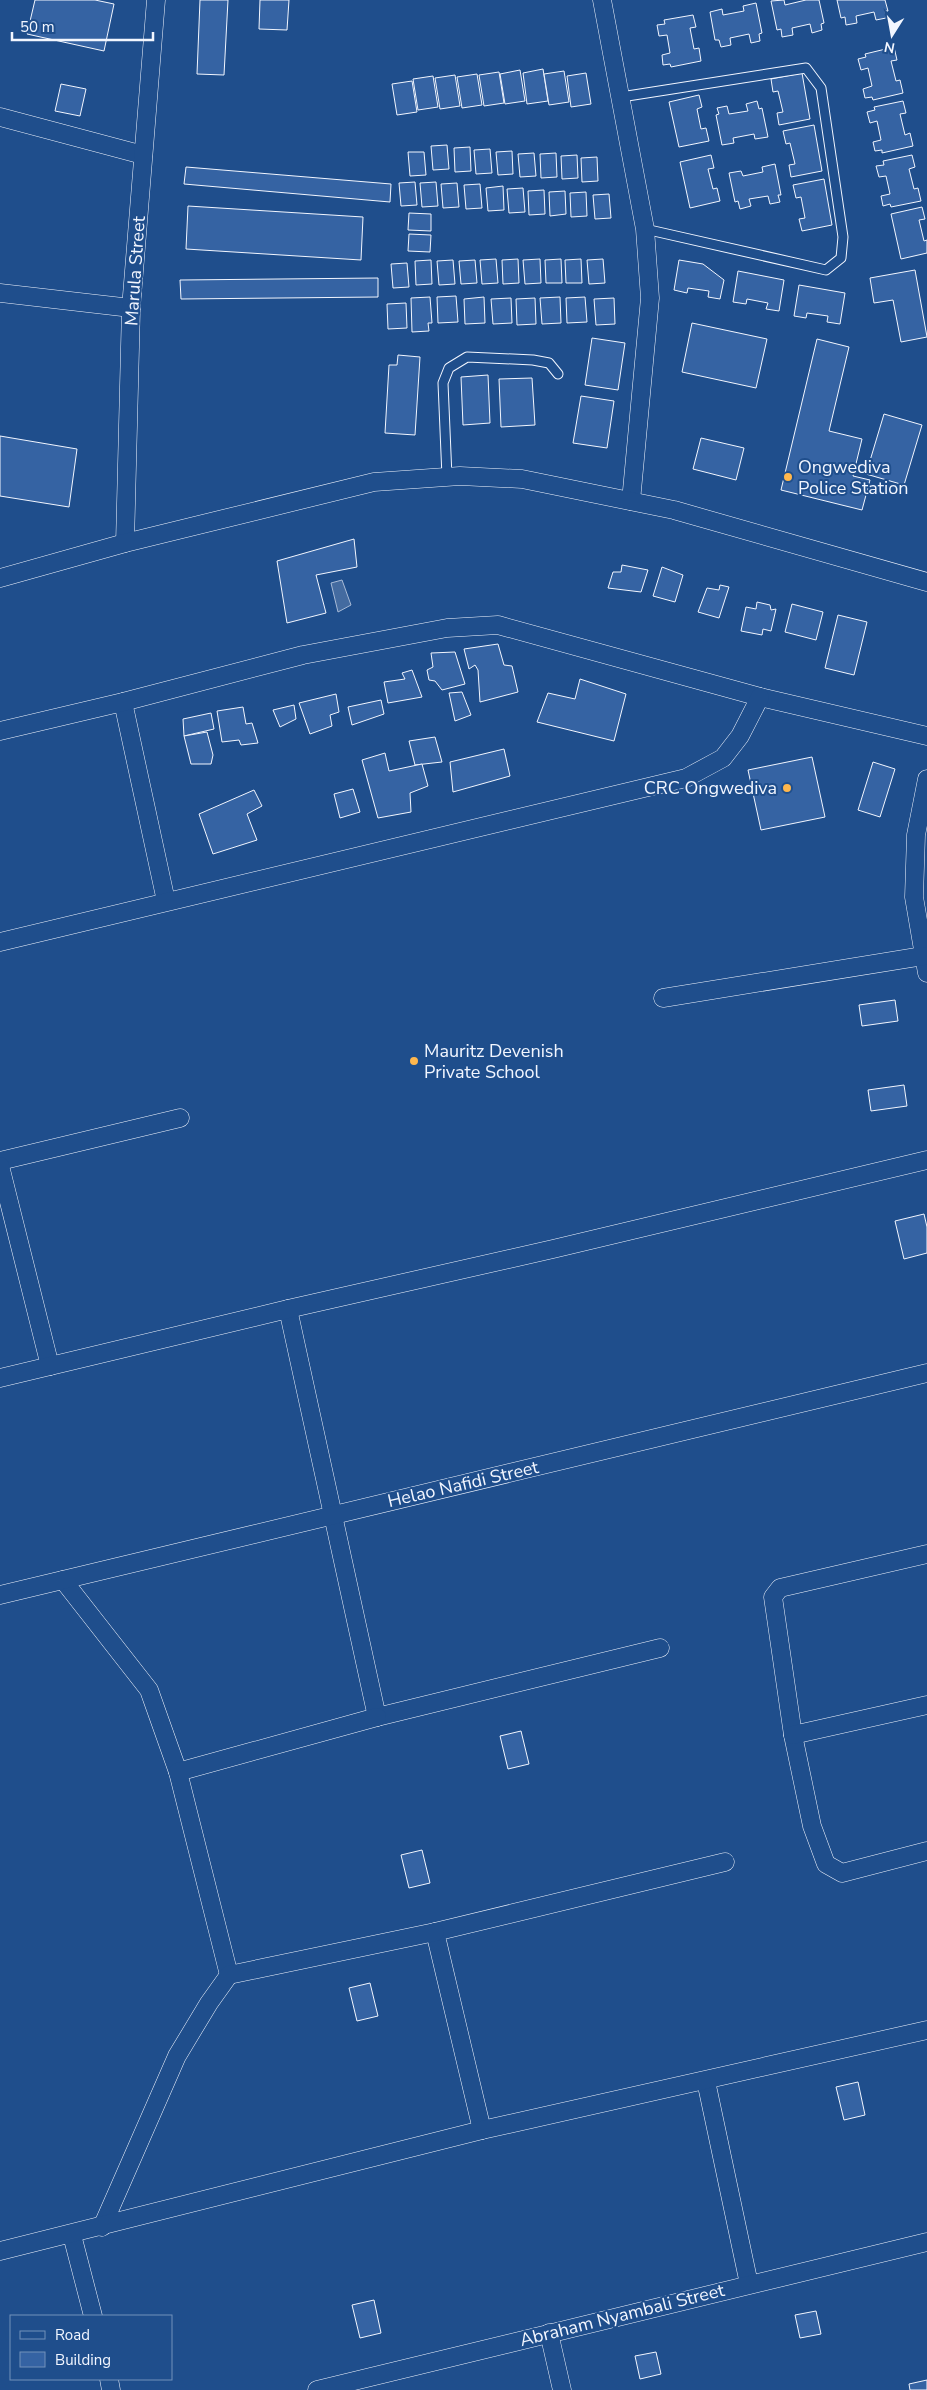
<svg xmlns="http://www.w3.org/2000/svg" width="927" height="2390" font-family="'Nunito Sans',sans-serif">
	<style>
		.water { fill: #446ba0; stroke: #a8bbd7 }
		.building { fill: #3563a3; stroke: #f2f6ff }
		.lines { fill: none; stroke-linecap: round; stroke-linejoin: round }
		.service-casing { stroke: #f2f6ff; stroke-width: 11 }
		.minor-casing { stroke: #f2f6ff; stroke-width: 19 }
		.service { stroke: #1f4e8c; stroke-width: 9 }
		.minor { stroke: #1f4e8c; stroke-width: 18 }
		.poi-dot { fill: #ffb74d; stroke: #1f4e8c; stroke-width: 2 }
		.labels { text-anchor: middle; stroke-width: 4; stroke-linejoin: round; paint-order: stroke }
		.street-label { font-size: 18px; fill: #f2f6ff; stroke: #1f4e8c }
		.poi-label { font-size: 18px; fill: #f2f6ff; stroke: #1f4e8c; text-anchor: start }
	</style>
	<rect width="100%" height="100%" fill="#1f4e8c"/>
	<!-- water -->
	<path class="water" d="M342,580l9,25 -13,7 -7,-29z"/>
	<!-- building -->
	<g class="building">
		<path d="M35,0h60l19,4 -10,47 -77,-17z"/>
		<path d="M200,0h28l-4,75 -27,-1z"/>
		<path d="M260,0h29l-2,30 -28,-1z"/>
		<path d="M784,0l1,5 21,-5h13l5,23 -3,1 1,6 -10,3 -2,-9 -18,4 1,7 -11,2 -1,-8 -4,1 -6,-29z"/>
		<path d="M837,0h48l3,11h-3l1,7 -10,2 -2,-8 -18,4 1,7 -11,2 -1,-8 -4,1z"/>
		<path d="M756,3l6,30 -3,1 1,7 -9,2 -2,-9 -19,4 1,7 -10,2 -2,-7h-4l-5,-28 12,-3 1,6 21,-4 -1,-5z"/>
		<path d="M693,15l3,12 -6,1 4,21 5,-1 2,13 -30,6 -1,-3 -7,1 -1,-10 8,-2 -3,-18 -8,1 -2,-11 8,-1 -1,-4z"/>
		<path d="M894,47l3,13 -6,1 5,20 4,-1 3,13 -30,7 -1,-3 -7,1 -2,-9 9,-3 -4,-18 -7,2 -3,-11 8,-2 -1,-3z"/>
		<path d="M543,69l5,32 -21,3 -4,-31z"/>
		<path d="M520,70l5,31 -20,3 -5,-30z"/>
		<path d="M564,71l5,31 -20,3 -5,-31z"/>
		<path d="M499,72l5,31 -20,3 -5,-31z"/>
		<path d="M586,73l5,31 -20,3 -4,-31z"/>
		<path d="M802,73l8,46 -31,6 -2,-12 6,-1 -5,-21 -5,1 -2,-13z"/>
		<path d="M477,74l5,31 -20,3 -5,-31z"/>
		<path d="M455,75l5,31 -20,3 -5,-31z"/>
		<path d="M433,76l5,31 -20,3 -5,-31z"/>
		<path d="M412,81l5,31 -20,3 -5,-31z"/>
		<path d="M61,84l25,5 -6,27 -25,-5z"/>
		<path d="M699,95l3,12 -5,2 4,20 5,-1 3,13 -30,6 -10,-45z"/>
		<path d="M757,101l2,8 3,-1 6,29 -13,2 -1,-5 -21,4 1,5 -12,2 -6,-30 3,-1 -2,-6 10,-2 2,8 19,-3 -2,-7z"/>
		<path d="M903,101l3,12 -6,1 5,21 5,-2 3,13 -31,7v-3l-7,1 -2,-9 8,-2 -4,-19 -7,2 -3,-11 8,-2 -1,-3z"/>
		<path d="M814,125l8,46 -31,6 -2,-12 6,-1 -5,-21 -4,1 -3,-13z"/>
		<path d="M447,145l2,24 -16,1 -2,-24z"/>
		<path d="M470,147l1,24 -16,1 -1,-24z"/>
		<path d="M490,149l2,24 -16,1 -2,-24z"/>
		<path d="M512,151l1,23 -15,1 -2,-23z"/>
		<path d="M408,152h16l2,23 -16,1z"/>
		<path d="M534,153l2,23 -16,1 -2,-23z"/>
		<path d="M556,153l1,24 -16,1 -1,-24z"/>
		<path d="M577,155l1,23 -16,1 -1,-23z"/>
		<path d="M711,155l3,13 -6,1 5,20 4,-1 3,13 -30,7 -10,-46z"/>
		<path d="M912,155l3,12 -6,2 5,20 4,-1 3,13 -30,6 -1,-3 -7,2 -2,-10 9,-2 -4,-18 -7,1 -3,-11 8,-1 -1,-4z"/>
		<path d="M597,157l1,24 -16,1 -1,-24z"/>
		<path d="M775,164l6,31h-3l2,7 -10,2 -2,-8 -19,3 2,7 -11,3 -2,-8 -3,1 -6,-29 12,-2 2,5 20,-4 -1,-5z"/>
		<path d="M186,167l205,17 -1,18 -206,-18z"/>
		<path d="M824,179l8,46 -30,6 -3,-12 6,-1 -4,-21 -5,1 -3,-13z"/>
		<path d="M415,182l2,23 -16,1 -2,-23z"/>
		<path d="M436,182l2,24 -16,1 -2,-24z"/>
		<path d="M457,183l2,24 -16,1 -2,-24z"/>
		<path d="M480,184l2,24 -16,1 -2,-24z"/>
		<path d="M503,186l1,24 -16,1 -2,-23z"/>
		<path d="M523,188l2,24 -16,1 -2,-24z"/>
		<path d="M544,190l1,24 -16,1 -1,-24z"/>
		<path d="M565,191l1,23 -16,2 -1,-24z"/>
		<path d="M586,192l1,24 -16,1 -1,-24z"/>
		<path d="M609,194l2,24 -16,1 -2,-24z"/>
		<path d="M188,206l175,11 -2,43 -175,-11z"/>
		<path d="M922,207l3,12 -6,1 5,21 3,-1v13l-26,6 -10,-45z"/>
		<path d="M409,213l22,1v17l-23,-1z"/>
		<path d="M409,234l22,1 -1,17 -22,-1z"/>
		<path d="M496,259l2,24 -16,1 -2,-24z"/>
		<path d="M518,259l1,24 -16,1 -1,-24z"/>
		<path d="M540,259l1,24 -16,1 -2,-24z"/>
		<path d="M561,259l1,24h-16l-1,-23z"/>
		<path d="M581,259l1,24h-16l-1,-23z"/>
		<path d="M603,259l2,24 -16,1 -2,-24z"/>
		<path d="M431,260l1,24 -16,1 -1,-24z"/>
		<path d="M453,260l2,24 -16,1 -2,-24z"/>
		<path d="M475,260l2,23 -16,1 -2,-23z"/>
		<path d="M679,260l24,4 21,16 -4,19 -12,-2 1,-6 -21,-3 -1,5 -13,-3z"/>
		<path d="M407,263l2,24 -16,1 -2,-24z"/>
		<path d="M915,270l12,67 -26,5 -8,-42 -19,3 -4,-25z"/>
		<path d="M738,271l46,9 -5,31 -13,-2 2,-6 -21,-4 -1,5 -13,-2z"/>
		<path d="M378,278v19l-197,2 -1,-19z"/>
		<path d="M799,285l46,8 -5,31 -13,-2 1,-6 -21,-3 -1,5 -12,-2z"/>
		<path d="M456,296l2,26 -20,1 -1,-26z"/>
		<path d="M430,297l2,26h-4l1,8 -17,1 -1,-34z"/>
		<path d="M484,297l1,26 -20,1 -1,-25z"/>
		<path d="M560,297l1,26 -19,1 -2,-26z"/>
		<path d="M585,297l2,25 -20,1 -1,-25z"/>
		<path d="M511,298l1,25 -19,1 -2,-25z"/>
		<path d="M535,298l1,26 -19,1 -1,-26z"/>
		<path d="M614,298l1,26 -19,1 -2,-26z"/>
		<path d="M406,303l1,25 -19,1 -1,-25z"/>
		<path d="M692,323l75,16 -11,49 -74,-16z"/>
		<path d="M592,338l33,5 -7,47 -33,-5z"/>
		<path d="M817,339l32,8 -20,84 33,8 -9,37 17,4 -8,30 -81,-20z"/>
		<path d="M398,355l22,2 -5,78 -30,-2 4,-68h8z"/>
		<path d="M488,375l2,48 -27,2 -2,-48z"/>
		<path d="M532,378l3,47 -34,2 -2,-48z"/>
		<path d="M581,396l33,5 -7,47 -34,-5z"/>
		<path d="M884,414l38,11 -18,60 -38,-11z"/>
		<path d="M0,436l77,13 -8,58 -69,-11z"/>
		<path d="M701,438l43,10 -8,32 -43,-11z"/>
		<path d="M354,539l3,28 -41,8 10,38 -39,10 -10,-62z"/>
		<path d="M622,565l26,5 -7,22 -33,-4 5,-16h8z"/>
		<path d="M662,567l21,8 -8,27 -22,-6z"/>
		<path d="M720,585l9,2 -10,31 -21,-6 9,-24 12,2z"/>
		<path d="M757,602l13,3 1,5 5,-1 -5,22 -8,-2 -1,6 -21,-4 5,-24 10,2z"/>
		<path d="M792,604l31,8 -7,28 -31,-8z"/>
		<path d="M838,615l29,7 -13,53 -29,-7z"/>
		<path d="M498,644l6,21 8,1 6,26 -38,10 -2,-32 -3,-5 -6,4 -5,-20z"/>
		<path d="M455,652l10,32 -23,6 -7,-9 -6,-1 -2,-10 6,-3 -2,-14z"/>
		<path d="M412,670l10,27 -34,6 -4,-21 21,-3 -3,-6z"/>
		<path d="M580,679l46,15 -12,47 -77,-19 11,-29 27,6z"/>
		<path d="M462,692l9,23 -16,6 -6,-28z"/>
		<path d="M336,694l3,18 -9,3 2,11 -22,8 -11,-31z"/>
		<path d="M381,700l3,14 -32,11 -4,-18z"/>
		<path d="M294,705l2,14 -16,8 -7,-17z"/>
		<path d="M243,707l3,17 6,-1 6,20 -17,2 -2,-5 -17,2 -5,-31z"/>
		<path d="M211,713l3,16 -30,7 -1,-17z"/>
		<path d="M207,732l6,23 -2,9h-20l-7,-28z"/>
		<path d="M435,737l7,25 -27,3 -6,-24z"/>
		<path d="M504,749l6,27 -57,16 -3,-30z"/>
		<path d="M385,753l4,18 33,-7 6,22 -18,7 1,19 -33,6 -16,-58z"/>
		<path d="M812,757l13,60 -64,13 -13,-60z"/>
		<path d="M873,762l22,7 -15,48 -22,-7z"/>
		<path d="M353,789l7,23 -20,6 -6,-24z"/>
		<path d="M254,790l8,16 -15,8 10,26 -44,14 -14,-40z"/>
		<path d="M895,1000l3,21 -36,5 -3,-21z"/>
		<path d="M904,1085l3,21 -36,5 -3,-21z"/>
		<path d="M924,1214l3,13v26l-23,6 -9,-38z"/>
		<path d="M521,1731l8,33 -21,5 -8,-33z"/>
		<path d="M422,1850l8,33 -21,5 -8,-33z"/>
		<path d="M370,1983l8,33 -21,5 -8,-33z"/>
		<path d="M858,2082l7,33 -21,5 -8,-33z"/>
		<path d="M374,2300l7,33 -21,5 -8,-33z"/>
		<path d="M816,2311l5,23 -21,4 -5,-23z"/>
		<path d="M656,2352l5,22 -21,5 -5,-23z"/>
		<path d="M927,2380v10h-17l-1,-6z"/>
	</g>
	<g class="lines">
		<!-- service casing -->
		<g class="service-casing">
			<g id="service">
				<path d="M621,97l185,-29 15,20 22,149 -2,21 -15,12 -181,-41"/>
				<path d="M447,477l-4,-94 6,-15 18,-11 66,3 16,3 9,11"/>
			</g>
		</g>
		<!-- minor casing -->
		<g class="minor-casing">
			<g id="minor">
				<path d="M602,0l43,229 5,69 -19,203"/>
				<path d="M0,117l143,38"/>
				<path d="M0,293l131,15"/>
				<path d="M125,543l6,-235 25,-308"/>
				<path d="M0,578l125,-35 249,-61 86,-6 62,3 152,31 253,72"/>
				<path d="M123,702l43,199"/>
				<path d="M0,731l123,-29 180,-47 144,-27 51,-3 262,72 167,39"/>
				<path d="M927,779l-11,56 -2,62 13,76"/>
				<path d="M0,942l686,-164 37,-20 17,-22 20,-39"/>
				<path d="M663,998l260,-42"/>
				<path d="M0,1161l180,-43"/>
				<path d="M0,1166l50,200"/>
				<path d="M288,1309l89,408 283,-69"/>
				<path d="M0,1378l288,-69 265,-60 374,-89"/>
				<path d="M927,1554l-147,34 -7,9 20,138 19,91 14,38 16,9 85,-22"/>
				<path d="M63,1580l86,110 29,82"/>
				<path d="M0,1595l927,-222"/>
				<path d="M793,1735l134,-30"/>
				<path d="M229,1975l-51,-203 199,-55"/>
				<path d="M706,2081l43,203"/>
				<path d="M482,2130l-47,-198 290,-70"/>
				<path d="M102,2227l75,-171 32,-53 20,-28 206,-43"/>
				<path d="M72,2235l21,81"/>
				<path d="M0,2251l482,-121 445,-100"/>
				<path d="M549,2333l13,57"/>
				<path d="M109,2379l2,11"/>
				<path d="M317,2390l610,-148"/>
			</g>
		</g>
		<!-- service -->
		<use href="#service" class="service"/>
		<!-- minor -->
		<use href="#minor" class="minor"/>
	</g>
	<!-- markers -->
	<g class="poi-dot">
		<circle cx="788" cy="477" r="5"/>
		<circle cx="787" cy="788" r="5"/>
		<circle cx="414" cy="1061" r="5"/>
	</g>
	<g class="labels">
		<!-- street labels -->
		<g class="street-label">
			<text transform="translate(135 271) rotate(-86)" y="6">Marula Street</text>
			<text transform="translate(463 1484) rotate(-13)" y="6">Helao Nafidi Street</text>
			<text transform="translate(622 2315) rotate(-14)" y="6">Abraham Nyambali Street</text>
		</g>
		<!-- poi labels -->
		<g class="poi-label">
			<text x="798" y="473">Ongwediva<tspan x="798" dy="21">Police Station</tspan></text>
			<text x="777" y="794" text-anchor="end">CRC Ongwediva</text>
			<text x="424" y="1057">Mauritz Devenish<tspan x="424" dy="21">Private School</tspan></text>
		</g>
	</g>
	<!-- legend -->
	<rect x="10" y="2315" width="162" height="65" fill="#1f4e8c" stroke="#7391ba"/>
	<rect x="20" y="2331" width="25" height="8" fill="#1f4e8c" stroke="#7391ba"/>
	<text x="55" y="2340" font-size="15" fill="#f2f6ff">Road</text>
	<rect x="20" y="2352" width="25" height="15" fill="#3563a3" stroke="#7391ba"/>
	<text x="55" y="2365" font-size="15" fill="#f2f6ff">Building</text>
	<!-- north arrow -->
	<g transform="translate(892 35) rotate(191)" stroke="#1f4e8c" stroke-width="4" paint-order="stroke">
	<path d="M0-4L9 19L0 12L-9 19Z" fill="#f2f6ff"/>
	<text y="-8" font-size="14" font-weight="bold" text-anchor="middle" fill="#f2f6ff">N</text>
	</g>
	<!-- scale -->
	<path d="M12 32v8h141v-8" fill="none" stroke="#f2f6ff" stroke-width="2.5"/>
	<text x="20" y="32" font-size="15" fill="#f2f6ff" stroke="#1f4e8c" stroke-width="4" paint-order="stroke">50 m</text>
</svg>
